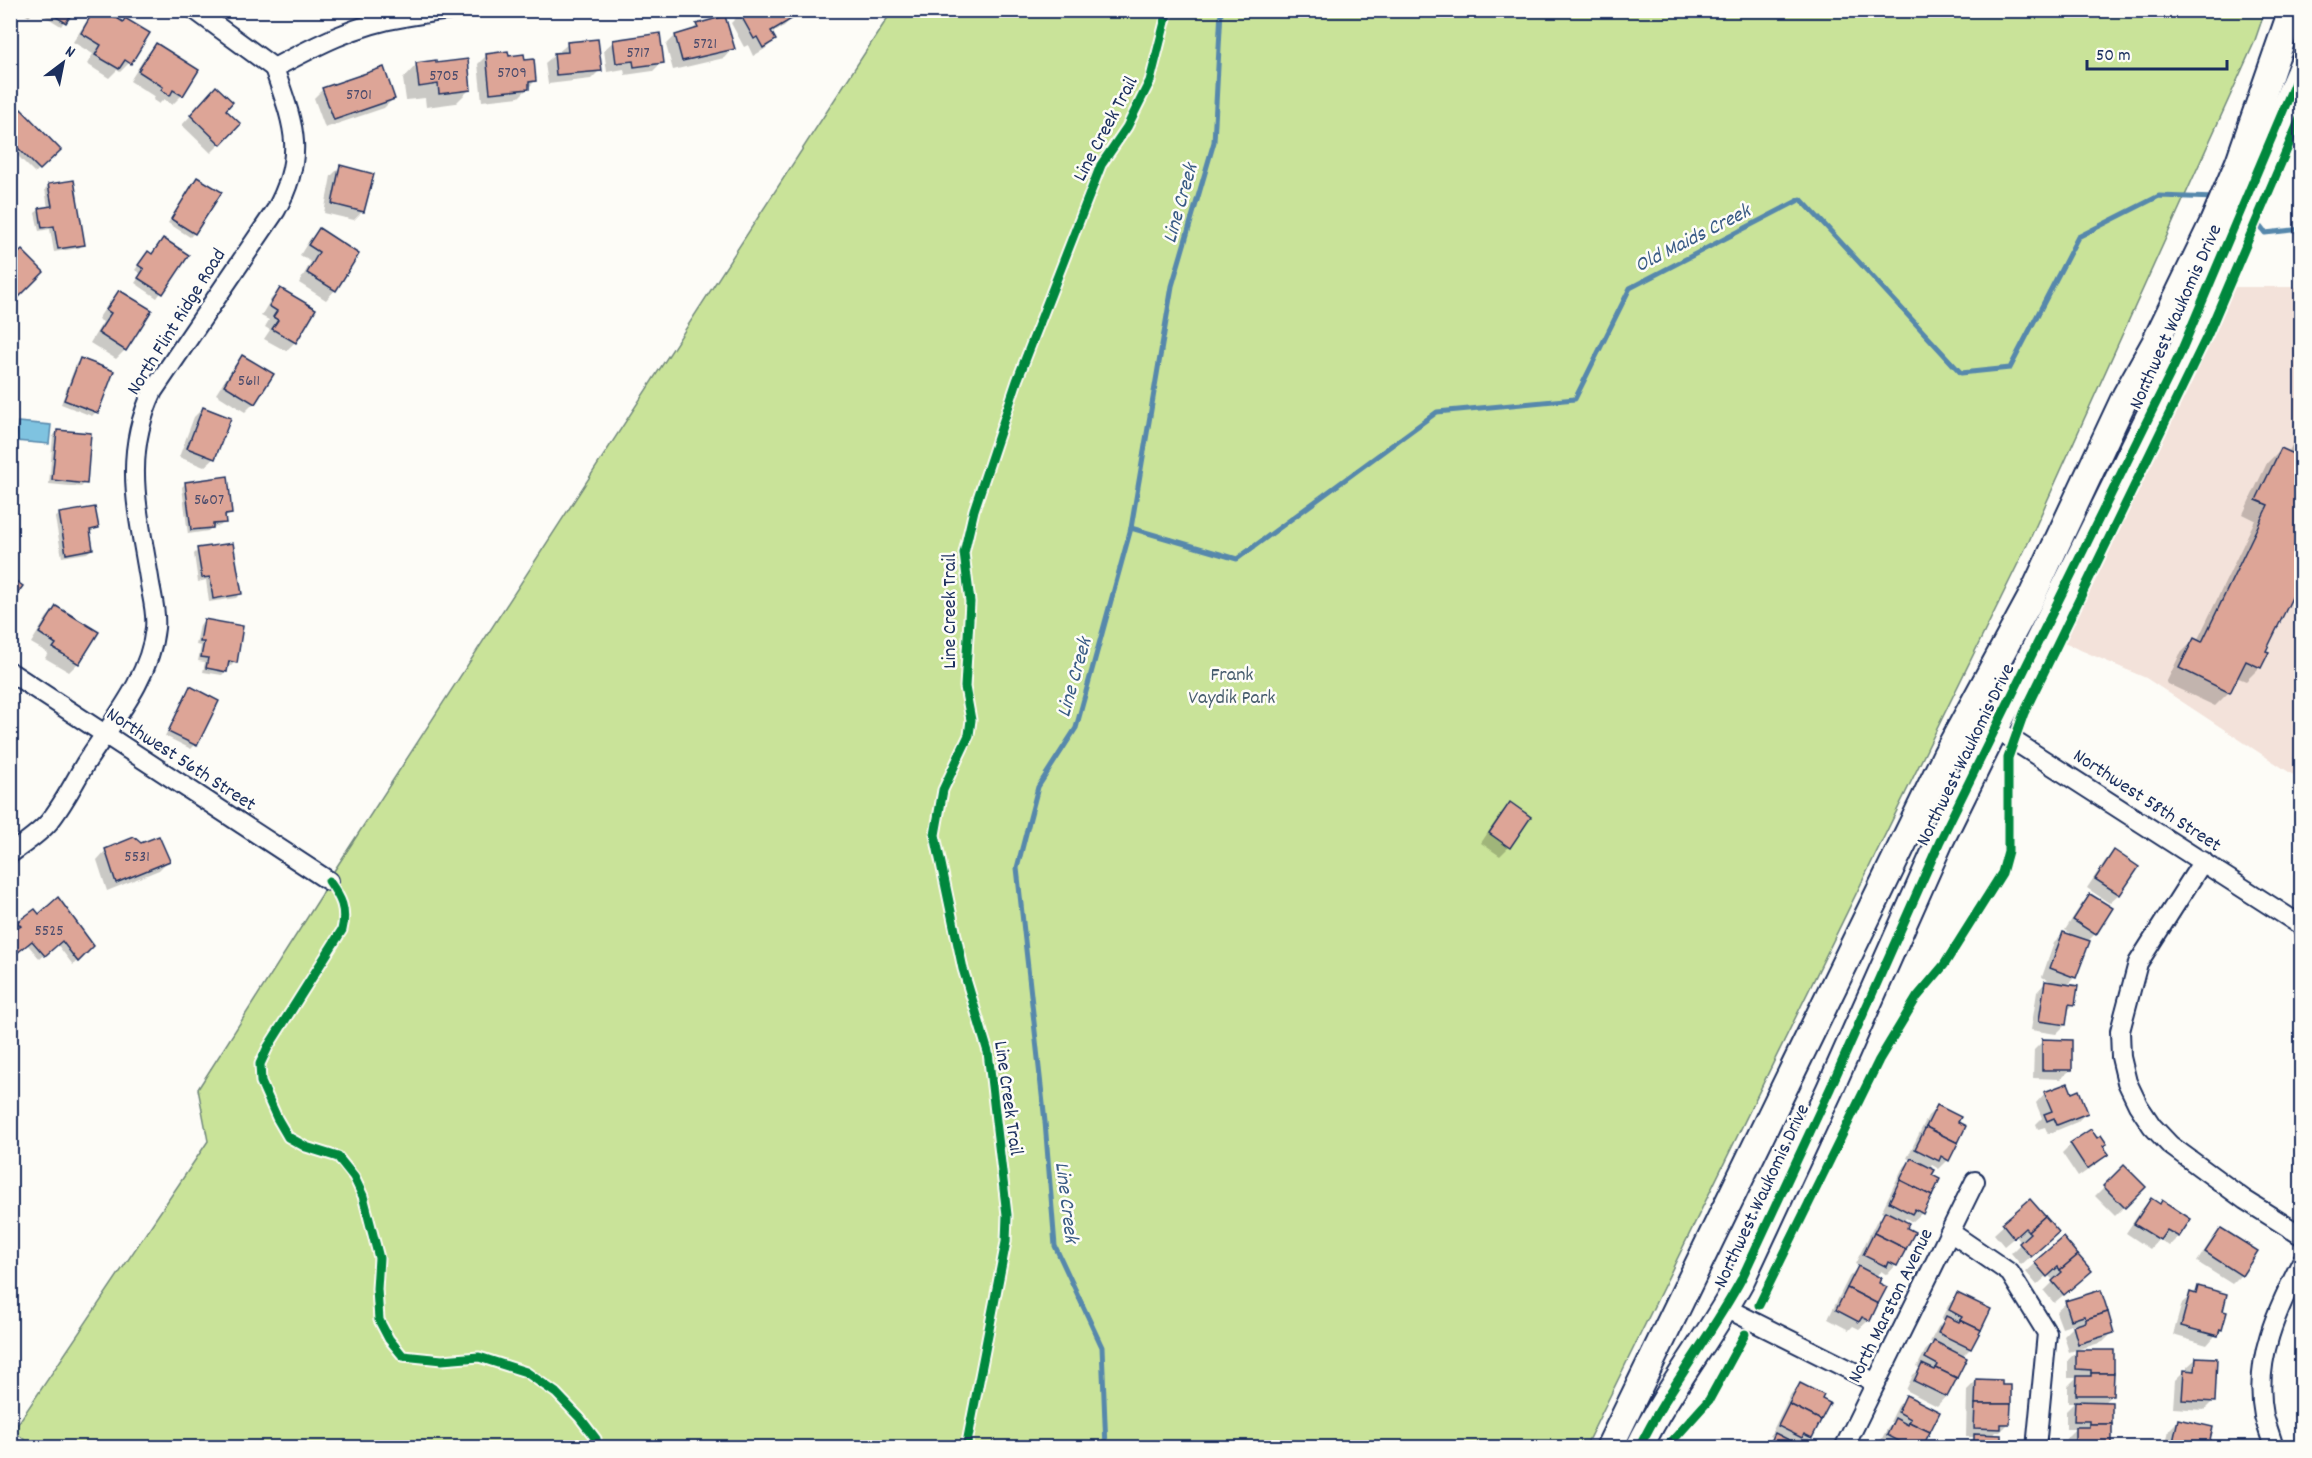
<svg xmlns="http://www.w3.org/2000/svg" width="2312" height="1458" font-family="Dekko,sans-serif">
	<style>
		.built { fill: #f3e2da }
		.green { fill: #c9e399; stroke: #72897c; stroke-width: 1.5 }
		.water { fill: #7fc3e0; stroke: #5788ac; stroke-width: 1.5 }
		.shadow { fill: #0003 }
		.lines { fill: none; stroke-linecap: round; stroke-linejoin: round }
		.stream { stroke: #5788ac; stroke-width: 5 }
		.building { fill: #dda597; stroke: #1b2f5e; stroke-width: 1.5 }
		.minor-casing { stroke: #1b2f5e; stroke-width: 22 }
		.secondary-casing { stroke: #1b2f5e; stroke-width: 30 }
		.minor { stroke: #fdfcf7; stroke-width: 18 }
		.secondary { stroke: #fdfcf7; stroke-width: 26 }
		.cycleway-casing { stroke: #fdfcf7; stroke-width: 13 }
		.cycleway { stroke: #00873e; stroke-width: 9 }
		.labels { text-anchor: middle; stroke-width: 5; stroke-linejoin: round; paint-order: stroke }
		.number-label { font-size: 16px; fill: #4c4c6c }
		.street-label { font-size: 20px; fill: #1b2f5e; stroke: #fdfcf7 }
		.park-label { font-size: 20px; fill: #465c6d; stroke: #fdfcf7 }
		.water-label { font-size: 21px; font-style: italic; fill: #395b85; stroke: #fdfcf7 }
	</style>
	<rect width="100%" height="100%" fill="#fdfcf7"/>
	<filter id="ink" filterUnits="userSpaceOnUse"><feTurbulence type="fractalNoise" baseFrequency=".0167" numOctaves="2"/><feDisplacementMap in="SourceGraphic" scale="12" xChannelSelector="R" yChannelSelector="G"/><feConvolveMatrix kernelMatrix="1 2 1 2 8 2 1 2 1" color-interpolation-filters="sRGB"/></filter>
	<g filter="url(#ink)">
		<!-- built -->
		<path class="built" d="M2227,287h74v493l-155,-102 -96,-41z"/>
		<!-- green -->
		<path class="green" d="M892,11h1373l-11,32 -225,498 -444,906 -1549,1 -23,-17 195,-290 -10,-52 123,-193 13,-25z"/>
		<!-- water -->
		<path class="water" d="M18,422l33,3 -2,19 -33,-3z"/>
		<!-- shadow -->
		<g class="shadow">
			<path d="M19,10h16l-6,7z"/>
			<path d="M35,10h37l-11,16z"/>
			<path d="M94,10l28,13 3,-3 4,43 -9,9 -3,-2 -8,8 -22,-14 6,-10 -20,-12z"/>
			<path d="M808,10h10l-6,5z"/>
			<path d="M740,14l53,3 -9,9 -13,7 3,7 -9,9 -12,7 -5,-11 -4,2 -13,-24z"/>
			<path d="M697,25l36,23 -9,10 -51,12 -7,-25 9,-9 16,-4z"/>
			<path d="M614,41l48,21 -9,9 -28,4 -1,-6 -17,3 -3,-22z"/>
			<path d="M568,44l32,26 -9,9 -43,5 -3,-21z"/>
			<path d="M156,45l41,26 -15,24 -10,10 -8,-6 -5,5 -6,-4 2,-3 -25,-16 17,-27z"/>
			<path d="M487,55l20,3 28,23 -16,16 -37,4 -4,-37z"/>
			<path d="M417,64l53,25 -14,14 -30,4 -1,-9 -19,2 -3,-21z"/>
			<path d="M323,89l70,10 -9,9 -59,20 -11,-30z"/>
			<path d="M207,98l17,12 -4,34 -9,9 -29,-28z"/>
			<path d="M10,121l49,29 -24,23 -25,-25z"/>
			<path d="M340,167l23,44 -9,9 -30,-7 7,-37z"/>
			<path d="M193,183l1,50 -4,4 -22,-14z"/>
			<path d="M49,185l34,59 -4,4 -25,4 -4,-23 -11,2 -4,-18 5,-4 8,-1 -3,-19z"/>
			<path d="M319,230l16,60 -9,10 -27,-17 12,-21 -11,-7 10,-16z"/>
			<path d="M163,240l23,16 -29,42 -22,-15 6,-9 -6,-4 9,-13 8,-2z"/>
			<path d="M280,290l15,52 -9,9 -22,-12 6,-9 -5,-3 4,-7 -8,-4 10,-17z"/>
			<path d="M119,291l6,59 -9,9 -26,-16 13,-21 -5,-3 12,-18z"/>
			<path d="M243,356l11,47 -9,9 -29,-18 18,-28z"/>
			<path d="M80,360l16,52 -4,4 -31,-12 15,-40z"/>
			<path d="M203,408l11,50 -10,9 -25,-10 15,-40z"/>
			<path d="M2302,426v147l-38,79 -4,15 -14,14 -10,-4 -7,15 -14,14 -49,-23 14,-29 14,-14 3,1 58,-121 -12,-6 24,-51 14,-14 7,4z"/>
			<path d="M57,432l28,51 -4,4 -32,-3 4,-48z"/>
			<path d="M186,483l45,31 -7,4v4l-4,4 -8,1 -4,4 -20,3 -6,-47z"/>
			<path d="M60,514l37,14 -8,5 3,16 -5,4 -25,4 -7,-39z"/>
			<path d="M198,550l42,44 -4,4 -27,4 -3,-22 -8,2 -4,-28z"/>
			<path d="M56,608l41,25 -19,30 -9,9 -24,-14 3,-5 -17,-10 16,-26z"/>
			<path d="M204,620l31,42 -4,4 -4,-1 -1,6 -4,4 -19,-3 2,-10 -7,-1 3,-15 -5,-1 4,-20z"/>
			<path d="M191,688l26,13 -22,44 -4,4 -26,-13 22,-44z"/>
			<path d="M1510,804l-1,43 -9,9 -19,-13 20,-30z"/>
			<path d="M106,850l62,11 -9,9 -52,21 -10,-31z"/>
			<path d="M2114,852l22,15 -17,27 -10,9 -22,-15 18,-27z"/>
			<path d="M2090,896l5,38 -7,7 -13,36 -9,9 8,18 -7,7 -2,14 -9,9 -25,-4 6,-38 9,-10 10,2 -14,-7 12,-34 9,-9 13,3 -11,-7 16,-25z"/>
			<path d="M38,916l54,30 -19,19 -16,-21 -17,15 -13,-15 -17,14v-24l7,-4 -3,-3 4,-4z"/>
			<path d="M2043,1041l28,28 -10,10 -28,-1 1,-28z"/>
			<path d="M2045,1093l26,2 15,18 -9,9 -29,12 -3,-7 -7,2 -2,-5 6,-6 -6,-15z"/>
			<path d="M1937,1107l11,53 -9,9 -7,-4 -3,4 -7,44 -10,9 -6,-4 -3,4 -7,43 -9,10 -6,-4 -6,6 -6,43 -10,9 -6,-3 -4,4 -21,-11 21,-42 10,-11 -4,-2 21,-42 9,-8 -4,-2 21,-43 9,-9 -4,-2 21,-42z"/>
			<path d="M2071,1144l36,10 -9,9 -20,14 -16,-24z"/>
			<path d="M2124,1167l20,20 -29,29 -20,-20z"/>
			<path d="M2151,1200l8,6 19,31 -9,9 -10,-7 -9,10 -24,-16 16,-24z"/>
			<path d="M2030,1201l18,40 -27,24 -10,-12 10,-10 -5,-7 -12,10 -10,-12z"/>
			<path d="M2221,1230l35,22 -15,23 -9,9 -35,-22 15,-23z"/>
			<path d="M2063,1239l18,41 -27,23 -10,-12 10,-10 -6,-6 -11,10 -11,-13z"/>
			<path d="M2199,1288l22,24v17l-14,16 -34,-10 9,-32z"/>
			<path d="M1958,1294l31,16 -19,39 -8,8 -16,39 -9,10 -31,-16 7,-15 7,-6 -3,-2 8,-16 8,-8 -3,-1 8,-15 6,-6 -3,-2 8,-15z"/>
			<path d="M2066,1303l46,30 -9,9 -34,10 -5,-16 13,-13 -15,5 -6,-16z"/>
			<path d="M2077,1351l35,44 -9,8 7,42 -2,3h-42l1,-11 8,-8h-9v-18l8,-8h-6v-17l8,-8h-8v-18z"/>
			<path d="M2197,1358l16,43 -9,9 -31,-2 2,-28 9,-9 3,1v-5z"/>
			<path d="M1976,1381l33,42 -9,9h-5l-3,4 16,12h-42l8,-11h-8l1,-47z"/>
			<path d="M1800,1384l11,53 -9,9 -4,-2 -2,4h-32l9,-11 -3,-1 21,-42z"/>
			<path d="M1907,1397l14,51h-40l2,-2 -4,-2 8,-15 6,-6 -3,-1 8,-16z"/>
			<path d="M2179,1420l27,28h-41l4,-18z"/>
		</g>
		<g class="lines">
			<!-- stream -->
			<g class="stream">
				<path d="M2248,211l17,22 37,-4"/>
				<path d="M1131,528l106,31 200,-147 138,-13 55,-111 171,-89 160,174 49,-5 68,-131 81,-41 57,2"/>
				<path d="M1106,1448l-4,-101 -47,-101 -10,-124 -28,-254 21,-81 38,-59 55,-200 41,-242 42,-144 7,-132"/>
			</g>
		</g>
		<!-- building -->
		<g class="building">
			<path d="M45,10h29l-8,13z"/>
			<path d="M94,10h10l19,12 2,-4 25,15 -19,31 -6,-4 -6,9 -24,-14 6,-10 -20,-12z"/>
			<path d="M743,10h48l4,7 -24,14 5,9 -13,8 -6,-11 -3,2 -15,-27z"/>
			<path d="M725,16l10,33 -53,12 -7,-26 23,-7 -2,-4z"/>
			<path d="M660,33l4,30 -30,4 -1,-6 -17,2 -3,-23z"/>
			<path d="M598,39l4,32 -46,4 -2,-22 14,-1 -1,-10z"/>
			<path d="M156,43l43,27 -16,26 -10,-6 -3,6 -9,-6 2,-3 -25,-16z"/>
			<path d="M508,51l1,5 15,-2 1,6 9,-1 2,22 -7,1v7l-39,4 -4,-39z"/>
			<path d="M468,59l3,31 -32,4 -1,-10 -19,3 -3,-24 20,-3v3z"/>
			<path d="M384,67l11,32 -61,21 -12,-32z"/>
			<path d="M216,86l17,16 -7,8 15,14 -20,21 -31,-30z"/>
			<path d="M21,109l40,41 -21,20 -30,-30v-21z"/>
			<path d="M340,165l34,9 -10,38 -32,-8z"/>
			<path d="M197,177l25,15 -27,42 -24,-15z"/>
			<path d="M74,180l11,65 -27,4 -4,-23 -12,2 -3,-20 13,-2 -4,-22z"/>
			<path d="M319,228l40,26 -23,37 -29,-18 12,-21 -11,-7z"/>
			<path d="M163,238l26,17 -26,39 -25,-16 6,-9 -6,-4 10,-14 4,3z"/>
			<path d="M22,250l22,22 -29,29 -5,-4v-36z"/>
			<path d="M280,288l36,21 -20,34 -24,-14 6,-9 -5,-3 4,-6 -8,-5z"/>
			<path d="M119,290l33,20 -26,41 -28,-18 13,-20 -5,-3z"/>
			<path d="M242,355l32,19 -19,30 -31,-19z"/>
			<path d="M80,358l34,13 -16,42 -34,-13z"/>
			<path d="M203,407l28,11 -16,41 -28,-11z"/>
			<path d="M57,430l34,3 -4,51 -35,-4z"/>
			<path d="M2302,438v139l-36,74 3,1 -8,16 -15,-7 -16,32 -51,-25 15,-30 8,4 66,-137 -12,-5 25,-52 13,6z"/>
			<path d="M228,476l4,38 -7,1 1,8 -13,1v4l-22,2 -6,-48z"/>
			<path d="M95,507l4,21 -9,2 3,19 -27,5 -7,-41z"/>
			<path d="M233,543l9,51 -29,5 -3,-22 -8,1 -5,-30z"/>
			<path d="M10,577l13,9 -13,18z"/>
			<path d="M56,606l43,26 -20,32 -26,-16 3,-4 -17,-11z"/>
			<path d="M204,619l39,7 -6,37 -8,-2 -2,11 -21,-4 2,-10 -7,-1 3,-15h-4z"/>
			<path d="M190,686l29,15 -22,45 -29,-14z"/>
			<path d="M1510,802l21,15 -21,31 -21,-15z"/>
			<path d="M159,836l11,25 -54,22 -11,-34 29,-12 7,6z"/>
			<path d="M2114,850l25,17 -19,28 -25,-16z"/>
			<path d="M2090,894l23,14 -17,27 -23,-15z"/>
			<path d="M58,897l36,49 -16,16 -16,-21 -17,15 -13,-15 -21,17 -1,-25 11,-7 -4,-4 18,-13 4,5z"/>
			<path d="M2063,932l27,9 -14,37 -26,-10z"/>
			<path d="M2045,981l33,5 -3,19 -6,-1 -3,21 -27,-4z"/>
			<path d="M2042,1039l30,1v30h-30z"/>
			<path d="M2068,1083l4,10 7,-3 9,23 -31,12 -3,-7 -7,3 -3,-7 8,-3 -8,-19z"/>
			<path d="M1937,1105l24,12 -3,5 8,4 -8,17 -32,-16z"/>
			<path d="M1926,1127l32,16 -9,18 -8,-5 -2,5 -24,-12z"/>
			<path d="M2091,1129l6,9 4,-3 6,9 -4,2 6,8 -22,15 -17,-26z"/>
			<path d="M1911,1158l24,12 -3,5 8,4 -8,17 -32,-16z"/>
			<path d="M2124,1165l22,22 -21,21 -22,-22z"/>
			<path d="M1900,1180l32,16 -9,18 -8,-5 -3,5 -23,-12z"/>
			<path d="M2151,1198l9,6 2,-4 29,19 -12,18 -12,-7 -7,10 -26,-16z"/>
			<path d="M2030,1199l15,17 -17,15 -3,-3 -11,10 -12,-15z"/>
			<path d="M1885,1211l24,12 -2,5 8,4 -9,17 -32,-16z"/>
			<path d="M2045,1216l14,16 -28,25 -12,-14 11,-10 -2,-2z"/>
			<path d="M2221,1228l37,23 -16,25 -37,-24z"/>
			<path d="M1874,1233l32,16 -9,17 -8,-4 -2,5 -24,-12z"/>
			<path d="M2063,1237l15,18 -18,15 -2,-3 -11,10 -13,-15z"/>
			<path d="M2078,1255l14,16 -28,24 -12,-14 10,-9 -2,-2z"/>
			<path d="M1858,1266l23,12 -2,5 8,4 -9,17 -31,-16z"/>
			<path d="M2198,1286l29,8 -4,17 4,1 -5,18 -2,-1 -2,7 -37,-10 9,-34 6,2z"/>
			<path d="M1847,1288l31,16 -8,17 -8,-4 -3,5 -23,-12z"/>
			<path d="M2101,1290l7,22 -22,7 -2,-3 -13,4 -6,-19z"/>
			<path d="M1957,1293l34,16 -10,21 -21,-10 2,-3 -13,-7z"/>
			<path d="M2108,1312l6,21 -36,11 -5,-18 13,-4v-3z"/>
			<path d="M1946,1316l13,6 1,-2 21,10 -10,19 -33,-16z"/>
			<path d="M1934,1341l33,17 -10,20 -21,-10 2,-3 -13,-7z"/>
			<path d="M2076,1350h38v23h-23v-3l-15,-1z"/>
			<path d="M2196,1357l21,1 -2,44 -33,-2 2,-30 11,1z"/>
			<path d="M1922,1364l13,6 1,-2 21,10 -10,19 -33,-16z"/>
			<path d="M2091,1373h23l-1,22h-37l1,-19h14z"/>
			<path d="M1976,1379l26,1v5h9v19h-36z"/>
			<path d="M1800,1383l24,12 -2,4 8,4 -9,17 -32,-16z"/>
			<path d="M1906,1395l34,17 -10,20 -21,-10 2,-3 -13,-7z"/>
			<path d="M2075,1401l37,1v22h-23v-3h-15z"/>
			<path d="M1789,1404l32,16 -9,18 -8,-4 -2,4 -24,-12z"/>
			<path d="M1975,1404h36l-1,20h-9v5l-27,-1z"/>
			<path d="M1895,1418l13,7 1,-3 21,10 -8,16h-10l-25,-13z"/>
			<path d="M2178,1419l35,8 -5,21h-40l4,-1z"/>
			<path d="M2089,1424h23v22h-37v-19h14z"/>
			<path d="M1775,1433l24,12 -1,3h-30z"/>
			<path d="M1974,1434l27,1v5h9l-1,8h-35z"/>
		</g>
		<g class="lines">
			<!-- minor casing -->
			<g class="minor-casing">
				<g id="minor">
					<path d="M195,10l79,58"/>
					<path d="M274,68c41,-22 83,-44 130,-51 15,-3 31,-5 46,-7"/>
					<path d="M10,672l319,209"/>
					<path d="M1969,712l333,214"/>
					<path d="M10,854c13,-10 29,-20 39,-32 14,-17 25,-39 36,-58 27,-42 65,-85 70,-136 2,-16 -4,-35 -6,-50 -11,-68 -27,-122 4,-187l123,-181c31,-56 17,-87 -2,-142"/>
					<path d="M2203,861l-65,102 -18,68 1,26 6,25 11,23 14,21 18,19 75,55 57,36"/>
					<path d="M1950,1232l60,41 37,60 -11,115"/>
					<path d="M1726,1308l150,75"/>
					<path d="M1844,1448l131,-267"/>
					<path d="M2274,1448c-3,-11 -7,-21 -10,-32 -11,-57 13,-105 38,-155"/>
				</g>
			</g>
			<!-- secondary casing -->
			<g class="secondary-casing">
				<g id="secondary">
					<path d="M1609,1448l337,-693 86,-159 94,-201 29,-52 58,-120 26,-61 53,-152"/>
					<path d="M1639,1448c29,-60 72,-112 103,-170l88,-189 110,-248 240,-487 122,-288"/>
				</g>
			</g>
			<!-- minor -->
			<use href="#minor" class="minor"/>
			<!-- secondary -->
			<use href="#secondary" class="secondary"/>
			<!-- cycleway casing -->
			<g class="cycleway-casing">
				<g id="cycleway">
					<path d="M329,881c12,17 18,28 13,49l-74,117 -8,17 1,18 16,36 11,19 18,10 32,10 16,20 9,19 16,62 -2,31 2,31 10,19 14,17 39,4 37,-3 47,15 30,21 24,25 16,21 1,9"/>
					<path d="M1759,1305l120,-245 38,-63 27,-32 58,-92 6,-22v-93l16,-45 184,-379 94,-220"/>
					<path d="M966,1448l40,-206 1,-27 -19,-163 -25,-83 -28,-134 8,-45 26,-55 2,-15 -6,-33 5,-85 -6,-49 10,-43 43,-129 84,-216 26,-38 23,-46 18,-71"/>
					<path d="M1639,1448c29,-60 72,-112 103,-170l88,-189 110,-248 240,-487 122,-288"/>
					<path d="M1666,1448l43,-48 36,-66"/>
				</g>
			</g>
			<!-- cycleway -->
			<use href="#cycleway" class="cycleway"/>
		</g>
	</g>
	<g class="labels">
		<!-- number labels -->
		<g class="number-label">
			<text x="705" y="48">5721</text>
			<text x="638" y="57">5717</text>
			<text x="512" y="77">5709</text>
			<text x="444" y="80">5705</text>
			<text x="359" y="99">5701</text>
			<text x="249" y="385">5611</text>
			<text x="209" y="504">5607</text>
			<text x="137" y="861">5531</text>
			<text x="49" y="935">5525</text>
		</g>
		<!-- street labels -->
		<g class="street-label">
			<text transform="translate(1104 128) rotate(-62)" y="7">Line Creek Trail</text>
			<text transform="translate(2174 316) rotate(-66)" y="7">Northwest Waukomis Drive</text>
			<text transform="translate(175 321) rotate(-58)" y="7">North Flint Ridge Road</text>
			<text transform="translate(948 611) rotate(-90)" y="7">Line Creek Trail</text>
			<text transform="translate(1964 754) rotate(-64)" y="7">Northwest Waukomis Drive</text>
			<text transform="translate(182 758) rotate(33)" y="7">Northwest 56th Street</text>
			<text transform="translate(2148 799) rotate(33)" y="7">Northwest 58th Street</text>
			<text transform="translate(1010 1098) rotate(82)" y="7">Line Creek Trail</text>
			<text transform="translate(1760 1195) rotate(-65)" y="7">Northwest Waukomis Drive</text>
			<text transform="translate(1889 1305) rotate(-64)" y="7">North Marston Avenue</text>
		</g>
		<!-- park labels -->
		<g class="park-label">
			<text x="1232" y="680">Frank<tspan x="1232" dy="23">Vaydik Park</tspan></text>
		</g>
		<!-- water labels -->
		<g class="water-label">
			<text transform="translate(1179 203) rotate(-74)" y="7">Line Creek</text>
			<text transform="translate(1692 237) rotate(-27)" y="7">Old Maids Creek</text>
			<text transform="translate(1073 677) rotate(-74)" y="7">Line Creek</text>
			<text transform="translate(1068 1202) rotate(83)" y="7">Line Creek</text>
		</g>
	</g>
	<!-- margin -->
	<rect width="2312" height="1458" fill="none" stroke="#fdfcf7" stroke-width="36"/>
	<rect x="18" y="18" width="2276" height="1422" fill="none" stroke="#1b2f5e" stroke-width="2" filter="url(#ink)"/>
	<!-- north arrow -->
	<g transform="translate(63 63) rotate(32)" stroke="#fdfcf7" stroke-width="4.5" paint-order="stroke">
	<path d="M0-4.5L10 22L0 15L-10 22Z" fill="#1b2f5e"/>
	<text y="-9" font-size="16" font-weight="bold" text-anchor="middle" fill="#1b2f5e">N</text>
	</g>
	<!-- scale -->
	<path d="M2087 60v9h140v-9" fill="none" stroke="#1b2f5e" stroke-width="3"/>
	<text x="2096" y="60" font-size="18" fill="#1b2f5e" stroke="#fdfcf7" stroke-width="4.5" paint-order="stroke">50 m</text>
</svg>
